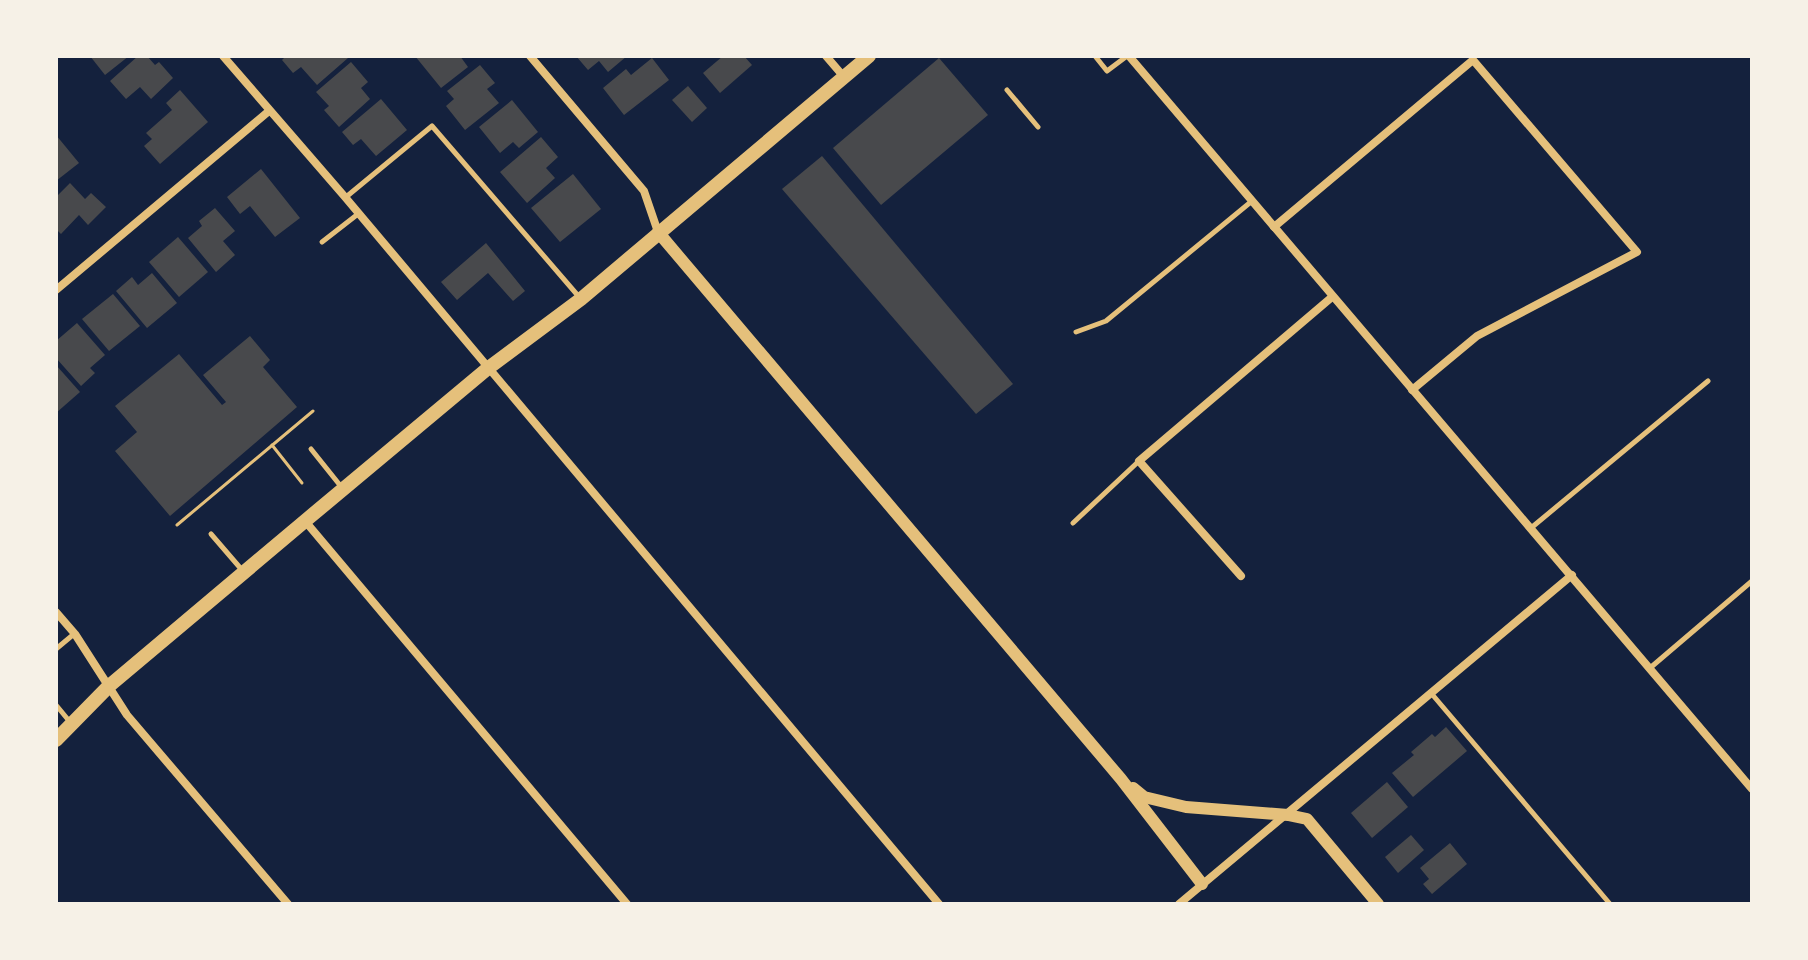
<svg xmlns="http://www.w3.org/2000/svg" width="1808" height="960" font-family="Quicksand,sans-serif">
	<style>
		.building { fill: #48494c }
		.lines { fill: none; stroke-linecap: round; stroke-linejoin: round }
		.path { stroke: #e5c07b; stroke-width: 3 }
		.service { stroke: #e5c07b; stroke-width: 5 }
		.minor { stroke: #e5c07b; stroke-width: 8 }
		.tertiary { stroke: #e5c07b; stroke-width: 12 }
		.secondary { stroke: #e5c07b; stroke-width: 14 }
	</style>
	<rect width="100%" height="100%" fill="#14213d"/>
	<!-- building -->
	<g class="building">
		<path d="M90,56h39l-24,19z"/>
		<path d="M138,56h9l8,9 4,-3 14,16 -22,21 -11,-12 -14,12 -16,-18z"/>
		<path d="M286,56h60l2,2 -31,27 -16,-18 -8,6 -11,-13z"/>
		<path d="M415,56h45l8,11 -27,21z"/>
		<path d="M576,56h51l-19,16 -9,-11 -11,9z"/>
		<path d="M723,56h21l8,9 -32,28 -17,-20z"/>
		<path d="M652,58l17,22 -45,35 -21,-27 23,-19 5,6z"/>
		<path d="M939,58l49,57 -107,90 -48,-57z"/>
		<path d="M351,62l17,20 -7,6 9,11 -31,28 -15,-17 5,-4 -13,-14z"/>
		<path d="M480,65l15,18 -8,6 12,14 -34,27 -19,-24 8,-7 -7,-8z"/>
		<path d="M688,86l19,22 -15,14 -20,-22z"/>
		<path d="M180,90l28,32 -48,42 -16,-18 8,-7 -6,-6 26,-23 -6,-7z"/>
		<path d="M381,99l26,31 -31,26 -15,-17 -8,6 -11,-13z"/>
		<path d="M512,100l26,32 -19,16 -6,-6 -13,11 -21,-26z"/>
		<path d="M56,135l23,28 -23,18z"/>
		<path d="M541,137l17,20 -12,11 9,10 -28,25 -27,-31z"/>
		<path d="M822,156l191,228 -37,30 -194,-225z"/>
		<path d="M261,169l39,49 -25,19 -25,-31 -10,8 -13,-17z"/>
		<path d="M573,174l28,35 -41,33 -29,-34z"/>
		<path d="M70,183l15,16 6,-6 15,14 -18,18 -9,-10 -18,19 -5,-5v-32z"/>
		<path d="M215,208l20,23 -12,10 12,14 -19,17 -28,-34 14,-12 -3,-5z"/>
		<path d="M178,237l30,35 -29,25 -30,-35z"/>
		<path d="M486,243l39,48 -12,10 -25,-28 -31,27 -16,-18z"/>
		<path d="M152,273l25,30 -30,25 -31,-37 16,-14 6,8z"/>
		<path d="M113,294l27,32 -31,25 -27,-32z"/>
		<path d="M77,323l28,32 -15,13 5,5 -14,13 -25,-28v-17z"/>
		<path d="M250,336l20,24 -7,7 34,40 -127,109 -55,-65 22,-19 -22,-26 64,-52 43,51 4,-3 -23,-27z"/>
		<path d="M56,365l24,27 -24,21z"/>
		<path d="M1446,727l21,24 -54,46 -21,-24 22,-18 -3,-3 21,-18 3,3z"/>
		<path d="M1387,782l21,25 -36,31 -21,-25z"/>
		<path d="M1411,835l13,15 -26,23 -13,-16z"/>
		<path d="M1450,843l17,21 -35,30 -9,-10 6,-5 -9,-11z"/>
	</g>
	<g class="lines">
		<!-- path -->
		<g class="path">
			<path d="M272,445l30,38"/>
			<path d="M177,525l136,-114"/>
		</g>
		<!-- service -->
		<g class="service">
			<path d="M1095,56l12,15 20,-15"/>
			<path d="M1007,90l31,37"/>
			<path d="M346,197l86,-71 148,172"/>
			<path d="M322,242l36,-28"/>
			<path d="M1076,332l30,-11 146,-120"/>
			<path d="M311,449l32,40"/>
			<path d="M1073,523l66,-62"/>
			<path d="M1531,528l177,-147"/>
			<path d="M211,534l31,36"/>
			<path d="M56,649l18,-15"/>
			<path d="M1650,668l102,-87"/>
			<path d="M1431,693l179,211"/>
			<path d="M56,705l14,17"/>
		</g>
		<!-- minor -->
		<g class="minor">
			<path d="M223,56l122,141 594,707"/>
			<path d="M530,56l114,135 14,41"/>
			<path d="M826,56l18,21"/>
			<path d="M1129,56l623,733"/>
			<path d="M1274,227l199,-167 164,192 -160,84 -65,54"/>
			<path d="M56,290l213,-179"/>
			<path d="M305,521l322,383"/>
			<path d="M1241,576l-102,-115 193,-164"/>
			<path d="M56,612l19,22 52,81 161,189"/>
			<path d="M1179,904l393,-329"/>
		</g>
		<!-- tertiary -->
		<g class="tertiary">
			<path d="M658,232l463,547 81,105"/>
			<path d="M1133,788l11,9 42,10 102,8 19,4 71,85"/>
		</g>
		<!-- secondary -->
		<path class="secondary" d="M56,740l53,-54 196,-165 182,-152 94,-70 288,-243"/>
	</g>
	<!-- border -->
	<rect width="1808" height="960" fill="none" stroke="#f6f1e7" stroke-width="116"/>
</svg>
